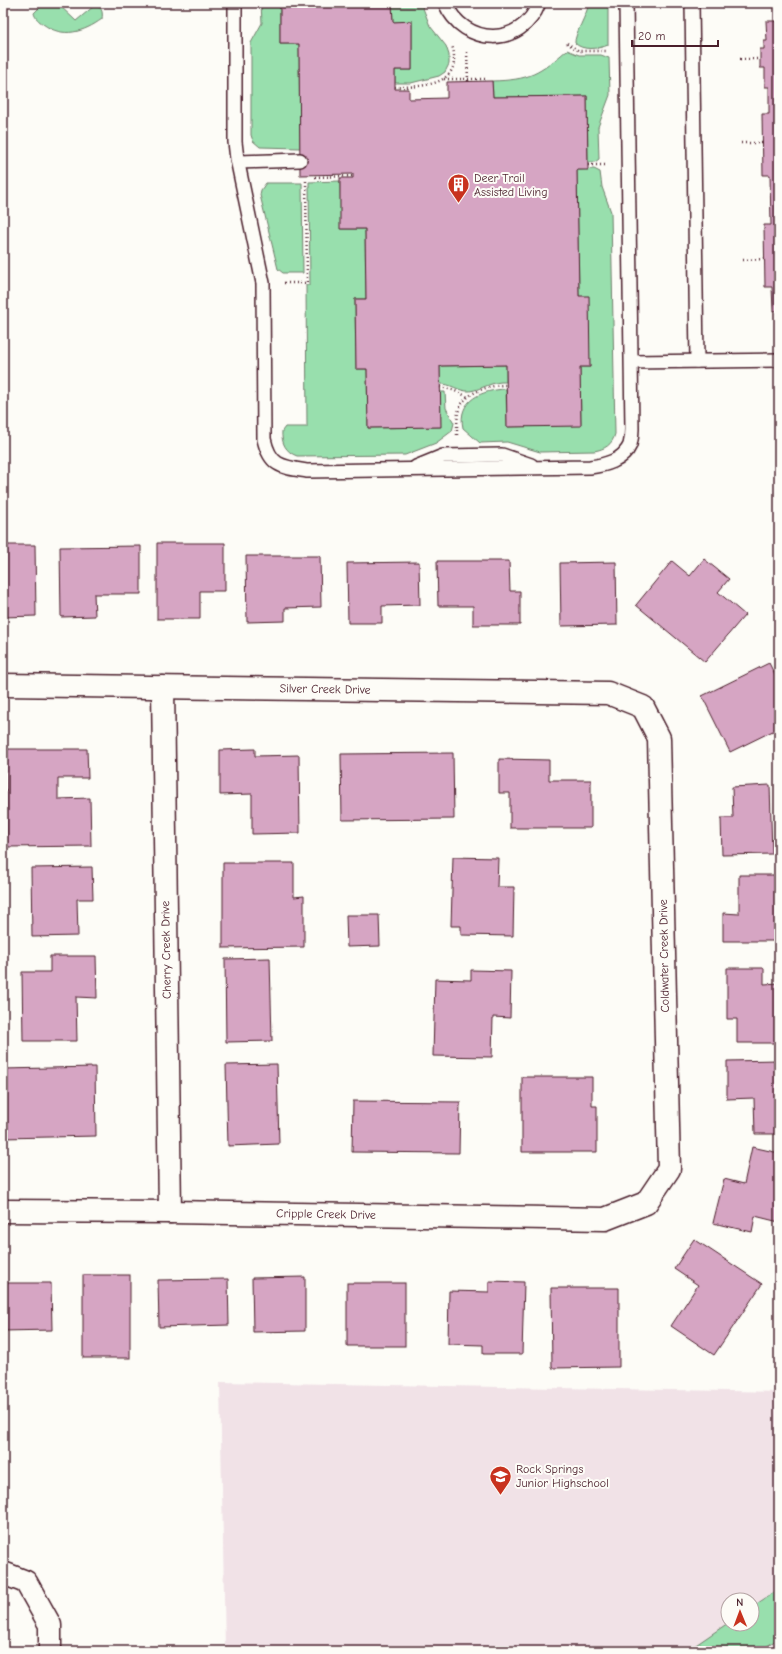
<svg xmlns="http://www.w3.org/2000/svg" width="782" height="1654" font-family="'Comic Neue',sans-serif">
	<style>
		.built { fill: #f1e2e7; fill-rule: evenodd }
		.green { fill: #98dfad; stroke: #717f6c }
		.building { fill: #d6a5c3; stroke: #4a1f2b }
		.lines { fill: none; stroke-linecap: round; stroke-linejoin: round }
		.service-casing { stroke: #4a1f2b; stroke-width: 16 }
		.minor-casing { stroke: #4a1f2b; stroke-width: 25 }
		.path { stroke: #4a1f2b; stroke-width: 2.5; stroke-dasharray: 1 3; stroke-linecap: butt }
		.service { stroke: #fdfcf7; stroke-width: 13 }
		.minor { stroke: #fdfcf7; stroke-width: 22 }
		.labels { text-anchor: middle; stroke-width: 4; stroke-linejoin: round; paint-order: stroke }
		.poi-label { font-size: 12px; fill: #4a1f2b; stroke: #fdfcf7; text-anchor: start }
		.street-label { font-size: 12px; fill: #4a1f2b; stroke: #fdfcf7 }
	</style>
	<rect width="100%" height="100%" fill="#fdfcf7"/>
	<filter id="ink" filterUnits="userSpaceOnUse"><feTurbulence type="fractalNoise" baseFrequency=".025" numOctaves="2"/><feDisplacementMap in="SourceGraphic" scale="8" xChannelSelector="R" yChannelSelector="G"/><feConvolveMatrix kernelMatrix="1 2 1 2 8 2 1 2 1" color-interpolation-filters="sRGB"/></filter>
	<g filter="url(#ink)">
		<!-- built -->
		<path class="built" d="M220,1382l559,10v259h-554zM728,1600h24v24h-24z"/>
		<!-- green -->
		<g class="green">
			<path d="M44,3h13l19,18 18,-15c8,0 9,6 8,13 -18,13 -39,20 -59,5 -4,-3 -8,-6 -9,-11z"/>
			<path d="M261,3h19v41h19l1,104 -40,-1 -7,-6 -2,-6v-92l11,-20z"/>
			<path d="M392,3h29l9,23 16,20 3,9v9l-4,8 -6,4 -28,7h-16v-13h17v-48h-19z"/>
			<path d="M589,3h19v42c-9,4 -26,6 -33,-2 -1,-8 12,-28 14,-40z"/>
			<path d="M567,50l12,5h22l8,3 1,37 -12,32 1,32 -4,3h-7l-1,-66 -94,1 -1,-16c38,-1 47,-7 75,-31z"/>
			<path d="M594,169l6,3 2,15 9,25 4,222c-3,11 -10,15 -21,17l-54,1 -33,-10 -27,1 -17,-15c-6,-28 19,-38 43,-39l1,38 74,-2 -1,-58h10l-11,-71 -2,-126z"/>
			<path d="M340,181l1,48h24l1,70h-11l1,70h11l1,59 72,-1v-35h5l1,16 8,15 -2,8 -16,12 -31,12 -108,1c-11,-4 -16,-13 -15,-25l3,-4h22l-1,-142h4l-1,-103z"/>
			<path d="M266,183h36l1,90h-20l-5,-4 -18,-74 1,-5z"/>
			<path d="M506,365v17c-14,-1 -23,7 -36,9 -11,1 -20,-8 -30,-7v-18z"/>
			<path d="M779,1589v49l-19,13h-73l41,-28 24,1v-17z"/>
		</g>
		<!-- building -->
		<g class="building">
			<path d="M280,3h112l1,19 19,-1v49h-17v19h14v10l38,-1v-16l45,-1 1,16 94,-1 1,74h-11l2,126h10l1,71h-10l1,59 -74,1 -1,-62 -66,1 1,61 -73,1 -1,-59h-11l-1,-70h11l-1,-70h-25v-51h13v-4l-53,1 -1,-131h-19z"/>
			<path d="M766,21h13v290h-6l-1,-24h-7l-1,-62h7l-1,-50h-7l-1,-61h7v-27h-4v-19h-5v-19h4v-8h3z"/>
			<path d="M157,543h68v48h-25v28h-43z"/>
			<path d="M3,545h32l1,71 -33,1z"/>
			<path d="M141,546v48h-47l1,22 -34,1 -1,-70z"/>
			<path d="M246,556h74l1,51 -36,1v13l-38,1z"/>
			<path d="M704,559l25,20 -11,13 27,23 -40,47 -69,-57 36,-44 18,15z"/>
			<path d="M437,561h72l1,30h10v34h-47v-19h-35z"/>
			<path d="M419,562l1,43 -38,1v17h-34l-1,-60z"/>
			<path d="M616,562l1,63 -56,1 -1,-63z"/>
			<path d="M769,663l10,20v45l-49,24 -28,-56z"/>
			<path d="M6,749h81l1,29h-30v21l32,-1 1,48 -84,1z"/>
			<path d="M255,749v7l44,-1 1,78 -48,1v-40l-32,1v-45z"/>
			<path d="M453,753l1,66 -112,1 -1,-66z"/>
			<path d="M499,759l50,1v20h42v48h-81v-35h-11z"/>
			<path d="M770,785l2,69 -50,1 -1,-37h12l-1,-31z"/>
			<path d="M453,857l45,1 -1,29h17l-1,49 -52,-1v-9h-10z"/>
			<path d="M223,863h71v34l10,-1v51l-81,1z"/>
			<path d="M92,867l1,32h-16l1,37 -46,1 -1,-69z"/>
			<path d="M739,875h40v66h-56v-28l16,1z"/>
			<path d="M346,915h33l1,31 -33,1z"/>
			<path d="M50,956h46l1,42 -21,-1 1,44h-54l-1,-69h28z"/>
			<path d="M270,958l2,83 -46,1 -1,-83z"/>
			<path d="M727,968h37v16l15,-1v60h-42v-24h-10z"/>
			<path d="M471,970l40,1 -1,47 -17,-1 -1,40 -59,-1 2,-77 36,1z"/>
			<path d="M779,1060v74h-24l-1,-36 -27,1v-38z"/>
			<path d="M277,1064l2,80 -51,2 -2,-81z"/>
			<path d="M95,1067l1,69 -93,2v-69z"/>
			<path d="M522,1077h70v29h5v46h-75z"/>
			<path d="M353,1101l107,1 -1,51 -107,-1z"/>
			<path d="M752,1147l27,6v69l-24,-6 -3,16 -39,-9 11,-44 20,5z"/>
			<path d="M694,1239l68,45 -48,71 -43,-29 27,-41 -24,-16z"/>
			<rect x="83" y="1275" width="47" height="83"/>
			<path d="M305,1277v54l-52,1 -1,-54z"/>
			<path d="M228,1279l1,46 -70,2 -1,-47z"/>
			<path d="M489,1281l35,1 -2,72h-39v-9l-35,-1 1,-53 40,1z"/>
			<path d="M3,1283h48l1,47 -49,1z"/>
			<rect x="347" y="1283" width="58" height="63"/>
			<path d="M551,1288h68v79l-67,1z"/>
		</g>
		<g class="lines">
			<defs>
				<g id="service">
					<path d="M235,3v139l2,17 26,124 1,156c6,27 17,28 43,32l283,-4c15,-2 33,-6 40,-22 1,-4 2,-11 2,-16l-6,-426"/>
					<path d="M445,3c19,44 77,45 94,0"/>
					<path d="M692,3l5,358"/>
					<path d="M238,162l62,-2"/>
					<path d="M632,362l147,-2"/>
					<path d="M416,467l27,-11 59,-1 29,10"/>
				</g>
				<g id="minor">
					<path d="M3,685l605,8 35,14 16,31 10,431 -23,34 -41,16 -435,-7 -167,-1"/>
					<path d="M163,687l7,525"/>
					<path d="M3,1573l23,9 24,43v26"/>
				</g>
			</defs>
			<!-- service casing -->
			<use href="#service" class="service-casing"/>
			<!-- minor casing -->
			<use href="#minor" class="minor-casing"/>
			<!-- path -->
			<g class="path">
				<path d="M778,9l1,12"/>
				<path d="M567,43l12,8h27"/>
				<path d="M467,52l1,29"/>
				<path d="M740,59h20"/>
				<path d="M444,79h41"/>
				<path d="M395,87c19,0 58,0 59,-26 0,-7 0,-10 -2,-15"/>
				<path d="M741,143h21"/>
				<path d="M588,165h20"/>
				<path d="M315,177l38,-1"/>
				<path d="M743,260l22,-1"/>
				<path d="M284,283h23l-1,-102"/>
				<path d="M440,387l13,3 15,7"/>
				<path d="M457,435c0,-7 0,-15 1,-22 4,-20 30,-28 48,-28"/>
			</g>
			<!-- service -->
			<use href="#service" class="service"/>
			<!-- minor -->
			<use href="#minor" class="minor"/>
		</g>
	</g>
	<!-- icons -->
	<defs>
		<symbol id="building-pin" viewBox="-11 -11 22 30"><path d="M0 17L-7.5 6A9.5 9.5 0 1 1 7.5 6Z" fill="#c8321e" stroke="#fdfcf7"/><path d="M-4-6H4V6H1V3H-1V6H-4ZM-2.5-4.3h1.7v1.8h-1.7ZM.8-4.3h1.7v1.8H.8ZM-2.5-1h1.7V.8h-1.7ZM.8-1h1.7V.8H.8Z" fill="#fff"/></symbol>
		<symbol id="school-pin" viewBox="-11 -11 22 30"><path d="M0 17L-7.5 6A9.5 9.5 0 1 1 7.5 6Z" fill="#c8321e" stroke="#fdfcf7"/><path d="M0-5L7-2L0 1L-7-2ZM-4 1L0 2.5L4 1V4Q0 6-4 4Z" fill="#fff"/></symbol>
	</defs>
	<g fill-rule="evenodd">
		<use href="#building-pin" x="446" y="172" width="25" height="34"/>
		<use href="#school-pin" x="488" y="1464" width="25" height="34"/>
	</g>
	<g class="labels">
		<!-- poi labels -->
		<g class="poi-label">
			<text x="474" y="182">Deer Trail<tspan x="474" dy="14">Assisted Living</tspan></text>
			<text x="516" y="1473">Rock Springs<tspan x="516" dy="14">Junior Highschool</tspan></text>
		</g>
		<!-- street labels -->
		<g class="street-label">
			<text transform="translate(325 689) rotate(1)" y="4">Silver Creek Drive</text>
			<text transform="translate(166 950) rotate(-91)" y="4">Cherry Creek Drive</text>
			<text transform="translate(664 956) rotate(-91)" y="4">Coldwater Creek Drive</text>
			<text transform="translate(326 1214) rotate(1)" y="4">Cripple Creek Drive</text>
		</g>
	</g>
	<!-- margin -->
	<rect width="782" height="1654" fill="none" stroke="#fdfcf7" stroke-width="16"/>
	<rect x="8" y="8" width="766" height="1638" fill="none" stroke="#4a1f2b" stroke-width="1.5" filter="url(#ink)"/>
	<!-- north arrow -->
	<g transform="translate(740 1612) rotate(359)"><circle r="19" fill="#fdfcf7" stroke="#b5a4a5"/>
	<path d="M0-3L7 15L0 10L-7 15Z" fill="#c8321e"/>
	<text y="-6" font-size="11" font-weight="bold" text-anchor="middle" fill="#4a1f2b">N</text>
	</g>
	<!-- scale -->
	<path d="M632 40v6h86v-6" fill="none" stroke="#4a1f2b" stroke-width="2"/>
	<text x="638" y="40" font-size="12" fill="#4a1f2b" stroke="#fdfcf7" stroke-width="3" paint-order="stroke">20 m</text>
</svg>
